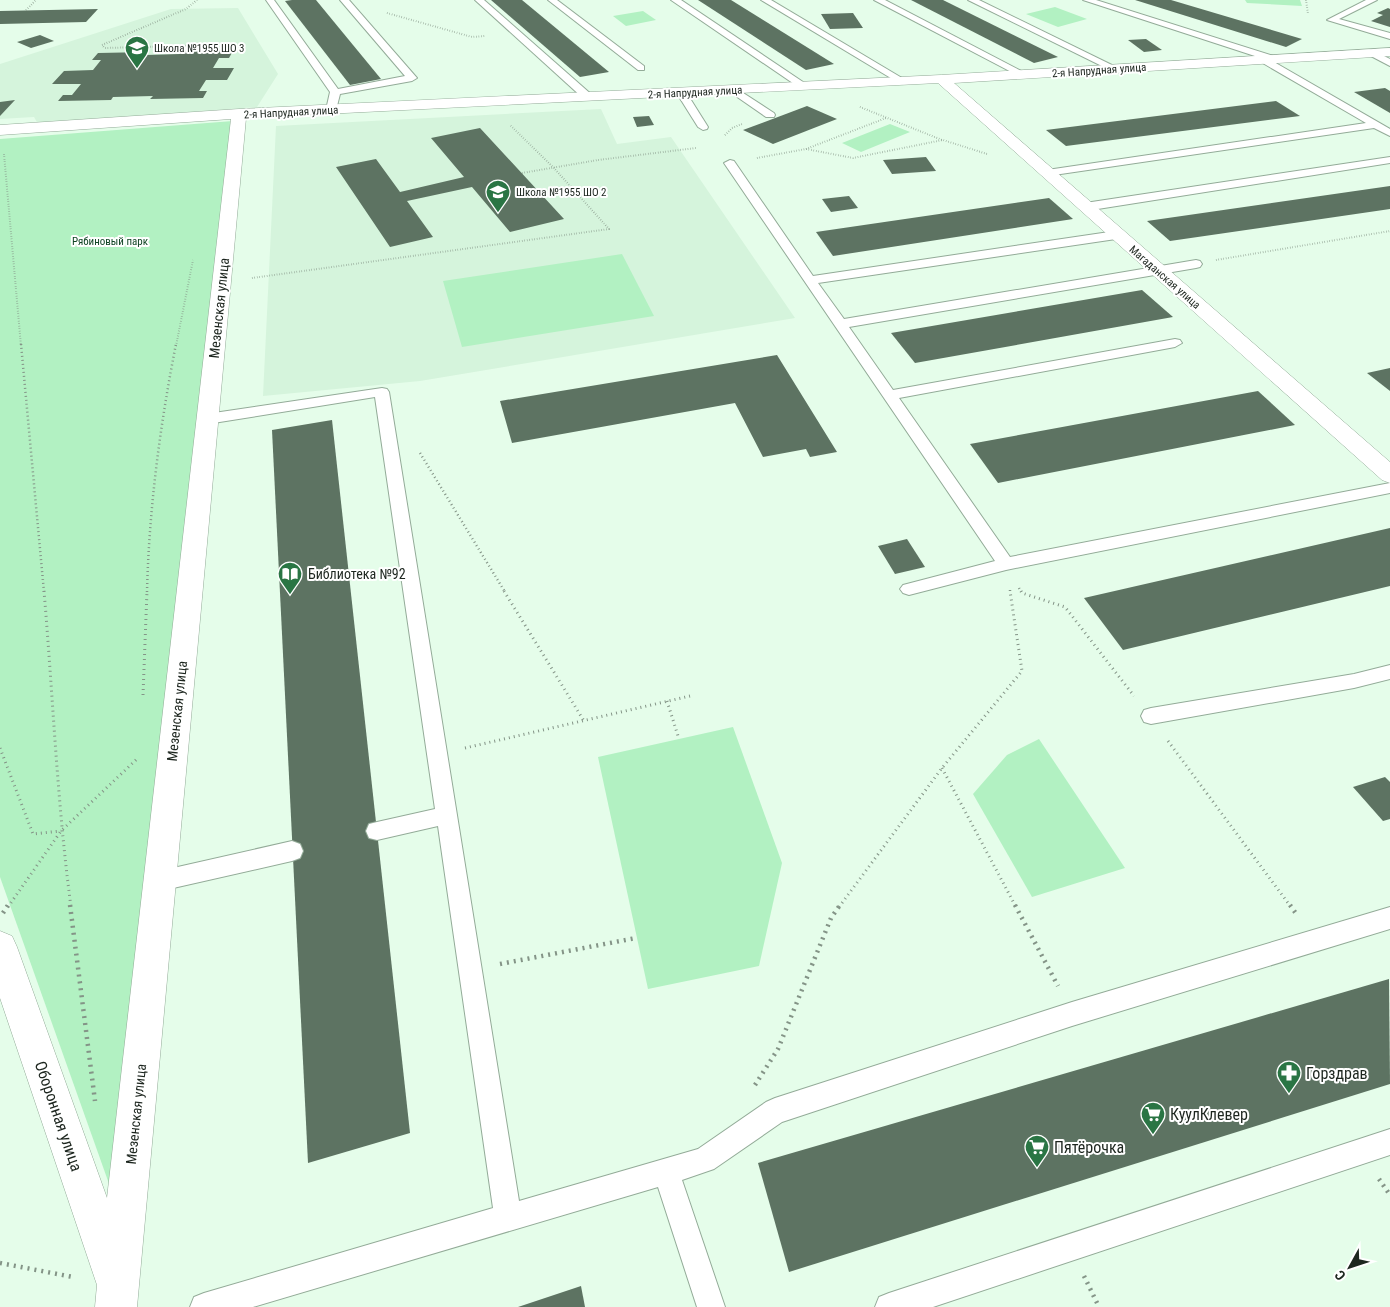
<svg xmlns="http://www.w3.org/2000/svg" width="1390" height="1307" font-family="'Roboto Condensed',sans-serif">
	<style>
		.built { fill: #d5f4dc }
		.green { fill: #b2f1c2 }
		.building { fill: #5d7362 }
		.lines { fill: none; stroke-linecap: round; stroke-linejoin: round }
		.lane-casing { stroke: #93ab98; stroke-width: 2 }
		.street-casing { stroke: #93ab98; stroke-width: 1 }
		.path-far3 { stroke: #849487; stroke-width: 2; stroke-dasharray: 0.5 2; stroke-linecap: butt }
		.path-far2 { stroke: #849487; stroke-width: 2.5; stroke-dasharray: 1 3; stroke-linecap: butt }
		.path-far1 { stroke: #849487; stroke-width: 3; stroke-dasharray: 1 4; stroke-linecap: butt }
		.path { stroke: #849487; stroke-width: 4.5; stroke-dasharray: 2 5; stroke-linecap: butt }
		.lane { fill: #fff; fill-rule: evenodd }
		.street { fill: #fff; fill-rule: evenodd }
		.labels { text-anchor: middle; stroke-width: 4; stroke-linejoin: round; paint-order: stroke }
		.far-poi-label { font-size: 11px; fill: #1d261f; stroke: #fff; text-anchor: start }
		.far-street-label { font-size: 11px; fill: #1d261f; stroke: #fff }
		.far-park-label { font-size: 11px; fill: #0f4423; stroke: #fff }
		.street-label { font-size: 14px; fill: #1d261f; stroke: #fff }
		.poi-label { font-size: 14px; fill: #1d261f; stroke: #fff; text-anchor: start }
		.near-poi-label { font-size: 16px; fill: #1d261f; stroke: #fff; text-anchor: start }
		.near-street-label { font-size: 16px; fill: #1d261f; stroke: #fff }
	</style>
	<rect width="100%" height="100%" fill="#e5fdea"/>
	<!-- built -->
	<g class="built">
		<path d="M238,8l40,66 -21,33 -219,17 -4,-7 -34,2v-55l171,-55z"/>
		<path d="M601,109l16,35 54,-7 124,181 -375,63 -157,15 13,-270z"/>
	</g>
	<!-- green -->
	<g class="green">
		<path d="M1245,0h55l2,6 -55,-3z"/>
		<path d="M1055,7l32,12 -29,8 -32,-13z"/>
		<path d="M643,11l13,9 -30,6 -13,-10z"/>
		<path d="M233,121l-120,1074 -113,-318v-738z"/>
		<path d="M890,124l20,8 -49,20 -19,-9z"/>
		<path d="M622,254l32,62 -192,31 -19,-66z"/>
		<path d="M733,727l49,136 -23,103 -111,23 -50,-232z"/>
		<path d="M1039,739l86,129 -93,29 -59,-103 34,-39z"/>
	</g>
	<!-- building -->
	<g class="building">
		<path d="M292,0h24l65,79 -31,6 -65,-84z"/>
		<path d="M491,0h31l87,72 -29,5z"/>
		<path d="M698,0h33l103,64 -28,6z"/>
		<path d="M911,0h32l115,57 -24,6z"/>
		<path d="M1135,0h36l131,39 -16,8z"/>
		<path d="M1388,8l2,1v18l-19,-6 12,-6 -6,-2z"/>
		<path d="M98,9l-12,13 -86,2v-13z"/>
		<path d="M853,13l10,15 -33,1 -9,-15z"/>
		<path d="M40,35l14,6 -23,7 -14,-6z"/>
		<path d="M1146,39l16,11 -18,2 -16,-12z"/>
		<path d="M234,49l-5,9h-10l-6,10h21l-7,12h-21l-7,11h8l-4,7 -53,1 3,-3 -40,1 -2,3 -53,1 5,-6h9l9,-11h-29l12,-13 29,-1 8,-10h-9l6,-7 50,-1 -2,3 34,-1 3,-3z"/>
		<path d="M1385,88l5,3v22l-36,-21z"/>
		<path d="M15,100l-15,16v-14z"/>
		<path d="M1276,101l24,15 -234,30 -20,-16z"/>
		<path d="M807,106l30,13 -64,25 -30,-14z"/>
		<path d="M649,116l5,9 -17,2 -4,-10z"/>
		<path d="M480,128l84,91 -54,13 -38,-45 -65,14 26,36 -43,10 -54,-80 40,-8 24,33 64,-15 -33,-39z"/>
		<path d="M926,157l10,14 -44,3 -9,-14z"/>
		<path d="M1390,186v23l-220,32 -23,-20z"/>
		<path d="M849,196l9,12 -27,4 -9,-13z"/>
		<path d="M1049,198l24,21 -240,37 -17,-24z"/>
		<path d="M1142,290l31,27 -258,46 -24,-30z"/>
		<path d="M777,355l60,97 -27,5 -4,-8 -43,8 -28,-54 -223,40 -12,-42z"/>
		<path d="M1390,368v23l-23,-18z"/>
		<path d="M1258,391l37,34 -297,58 -28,-39z"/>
		<path d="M332,420l78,713 -102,30 -36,-733z"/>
		<path d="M1390,528v58l-267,64 -39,-52z"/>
		<path d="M907,539l18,28 -30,7 -17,-28z"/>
		<path d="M1385,777l5,5v37l-7,2 -30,-34z"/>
		<path d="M1389,979l1,105 -601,188 -31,-109z"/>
		<path d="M581,1286l4,21h-67z"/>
	</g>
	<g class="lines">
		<defs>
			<g id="lane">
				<path d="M266,0h8l64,89 67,-13 -65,-76h9l68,78 -5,3 -72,13 -4,16 -1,2h-8l-1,-2 4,-18z"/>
				<path d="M475,0h9l108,95v4h-8z"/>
				<path d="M548,0h9l87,66v4h-6z"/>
				<path d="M671,0h10l128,86 -5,3 -4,-1z"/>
				<path d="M761,0h10l136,81 -5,3 -3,-1z"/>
				<path d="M874,0h11l142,74 -2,2h-6z"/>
				<path d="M968,0h11l141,69 -2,2h-6z"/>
				<path d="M1083,0h13l181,57 2,2 -5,3 116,67v7l-16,-8 -327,48 -4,-1 -2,-2 6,-3 319,-47 -105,-61 -2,-2 2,-2z"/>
				<path d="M1366,0h11l-38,19 51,14v6l-63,-19z"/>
				<path d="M1372,50l18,9v7l-21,-11v-4z"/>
				<path d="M734,87l40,26 1,2 -1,2h-8l-36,-25v-4z"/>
				<path d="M681,89l5,3 22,35 -1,2 -4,1 -5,-3 -22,-35z"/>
				<path d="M1390,157v6l-305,48 -6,-4 6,-4z"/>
				<path d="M730,160l4,1 79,115 303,-45 6,4 -6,4 -298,44 26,36 352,-59 4,1 2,3 -2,3 -4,1 -347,59 44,63 282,-51 5,1 2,3 -7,4 -276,51 111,159 380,-74v10l-384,77 -97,25 -6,-2 -3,-4 3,-4 92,-24 -271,-398z"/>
				<path d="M382,388l5,1 2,3 130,809 179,-52 68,-47 9,-4 297,-96 318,-95v22l-318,97 -290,96 -68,47 -32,11 43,127h-28l-39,-120 -405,120h-63l4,-10 10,-4 289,-85 -55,-382 -61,14 -8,-2 -3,-7 3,-7 8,-2 58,-13 -60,-412 -168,27 -5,-2 -3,-3 3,-3 5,-2z"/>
				<path d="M1390,665v14l-36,9 -203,36 -7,-2 -3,-6 3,-6 7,-2 203,-34z"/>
				<path d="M292,841l8,3 3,7 -3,7 -8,3 -132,30 -8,-3 -3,-7 3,-7 8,-3z"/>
				<path d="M1390,1129v26l-457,152h-58l4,-10 10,-4z"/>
			</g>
			<path id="street" d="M1390,48v8l-436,27 436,379v21l-8,-3 -444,-397 -692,35 -109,1189h-42l2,-22 -97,-287v-67l12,5 5,11 90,251 124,-1079 -231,16v-10l239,-16 702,-34z"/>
		</defs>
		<!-- lane casing -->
		<use href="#lane" class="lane-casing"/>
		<!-- street casing -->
		<use href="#street" class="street-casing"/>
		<!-- path-far3 -->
		<g class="path-far3">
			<path d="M197,0l-11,9 -84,36 3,3 106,-3"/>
			<path d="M1306,0l2,14"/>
			<path d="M26,10l10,-10"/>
			<path d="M387,13l85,24 13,-1"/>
			<path d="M860,107l82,33"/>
			<path d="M725,135l7,-7 10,-4"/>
			<path d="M806,149l80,-31"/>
			<path d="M4,154l17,192"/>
			<path d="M757,158l49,-9 47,9 90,-18 44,14"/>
			<path d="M522,173l76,-13 98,-12"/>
			<path d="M1216,260l174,-29"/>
			<path d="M252,278l357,-49 -56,-62 -43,-42"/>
			<path d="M176,346l17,-86"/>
		</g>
		<!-- path-far2 -->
		<g class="path-far2">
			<path d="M21,344l23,248"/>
			<path d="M420,453l85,139"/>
			<path d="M1019,588l2,4"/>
			<path d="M1010,590v2"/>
			<path d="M147,592c2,-83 13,-167 29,-248"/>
		</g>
		<!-- path-far1 -->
		<g class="path-far1">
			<path d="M44,591c9,105 13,211 27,316"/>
			<path d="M504,591l80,130"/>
			<path d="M1021,591l1,2 43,14 69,89"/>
			<path d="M143,695l4,-104"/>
			<path d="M667,701l12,38"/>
			<path d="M1168,741l123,166"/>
			<path d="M0,748l33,86 28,-3"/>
			<path d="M465,748l225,-52"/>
			<path d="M942,768l74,139"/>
			<path d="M8,907l53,-76 77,-73"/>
			<path d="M839,907l103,-139 80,-97 -12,-80"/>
		</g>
		<!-- path -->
		<g class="path">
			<path d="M70,905l25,196"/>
			<path d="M1015,905l43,81"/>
			<path d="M1290,905l7,10"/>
			<path d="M3,913l5,-8"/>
			<path d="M500,964l136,-26"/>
			<path d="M755,1085l23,-36 53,-131 9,-13"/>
			<path d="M1379,1179l11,16"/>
			<path d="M0,1263l73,14"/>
			<path d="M1084,1276l15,31"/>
		</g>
		<!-- lane -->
		<use href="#lane" class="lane"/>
		<!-- street -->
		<use href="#street" class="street"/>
	</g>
	<!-- icons -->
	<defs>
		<symbol id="school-pin" viewBox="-11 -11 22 30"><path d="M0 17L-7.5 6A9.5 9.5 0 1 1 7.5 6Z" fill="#2a7544" stroke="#fff"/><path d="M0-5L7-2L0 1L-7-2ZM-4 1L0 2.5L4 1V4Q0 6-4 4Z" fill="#fff"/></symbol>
		<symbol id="library-pin" viewBox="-11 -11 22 30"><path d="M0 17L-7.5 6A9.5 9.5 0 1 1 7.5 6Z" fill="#2a7544" stroke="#fff"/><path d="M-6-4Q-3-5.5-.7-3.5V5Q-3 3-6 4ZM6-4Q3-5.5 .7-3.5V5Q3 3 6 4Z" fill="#fff"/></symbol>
		<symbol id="pharmacy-pin" viewBox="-11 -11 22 30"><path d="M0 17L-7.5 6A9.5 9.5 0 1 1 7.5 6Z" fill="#2a7544" stroke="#fff"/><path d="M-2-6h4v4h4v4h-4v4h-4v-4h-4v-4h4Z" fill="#fff"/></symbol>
		<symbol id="supermarket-pin" viewBox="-11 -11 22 30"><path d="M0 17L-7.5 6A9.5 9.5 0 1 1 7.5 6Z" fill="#2a7544" stroke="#fff"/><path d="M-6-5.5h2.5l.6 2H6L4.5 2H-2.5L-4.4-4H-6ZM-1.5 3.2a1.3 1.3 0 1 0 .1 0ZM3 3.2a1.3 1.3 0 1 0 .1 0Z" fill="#fff"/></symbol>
	</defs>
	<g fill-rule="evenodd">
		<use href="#school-pin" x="123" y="34" width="28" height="38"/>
		<use href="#school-pin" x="484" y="178" width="28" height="38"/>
		<use href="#library-pin" x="276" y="560" width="28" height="38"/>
		<use href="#pharmacy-pin" x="1275" y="1059" width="28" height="38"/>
		<use href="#supermarket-pin" x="1139" y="1100" width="28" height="38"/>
		<use href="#supermarket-pin" x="1023" y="1133" width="28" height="38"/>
	</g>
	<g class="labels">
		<!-- far-poi labels -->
		<g class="far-poi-label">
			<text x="154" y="52">Школа №1955 ШО 3</text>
			<text x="516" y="196">Школа №1955 ШО 2</text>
		</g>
		<!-- far-street labels -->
		<g class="far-street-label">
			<text transform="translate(1099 70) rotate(-4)" y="4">2-я Напрудная улица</text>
			<text transform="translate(695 92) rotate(-3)" y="4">2-я Напрудная улица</text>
			<text transform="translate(291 112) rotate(-3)" y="4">2-я Напрудная улица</text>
			<text transform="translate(1165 277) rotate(41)" y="4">Магаданская улица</text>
		</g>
		<!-- far-park labels -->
		<g class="far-park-label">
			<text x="110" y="245">Рябиновый парк</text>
		</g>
		<!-- street labels -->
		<g class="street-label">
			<text transform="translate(219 308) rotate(-84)" y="5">Мезенская улица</text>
			<text transform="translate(177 711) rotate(-84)" y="5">Мезенская улица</text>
			<text transform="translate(136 1114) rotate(-84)" y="5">Мезенская улица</text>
		</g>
		<!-- poi labels -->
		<g class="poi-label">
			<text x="308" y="579">Библиотека №92</text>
		</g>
		<!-- near-poi labels -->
		<g class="near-poi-label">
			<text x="1306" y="1079">Горздрав</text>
			<text x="1170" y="1120">КуулКлевер</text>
			<text x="1054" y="1153">Пятёрочка</text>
		</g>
		<!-- near-street labels -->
		<g class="near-street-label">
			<text transform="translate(59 1116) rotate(71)" y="6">Оборонная улица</text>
		</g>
	</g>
	<!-- north arrow -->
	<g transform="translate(1350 1267) rotate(230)" stroke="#ffffff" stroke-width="4" paint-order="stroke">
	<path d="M0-4L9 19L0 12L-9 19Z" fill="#1d261f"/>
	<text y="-8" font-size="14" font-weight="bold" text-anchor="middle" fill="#1d261f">С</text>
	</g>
</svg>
